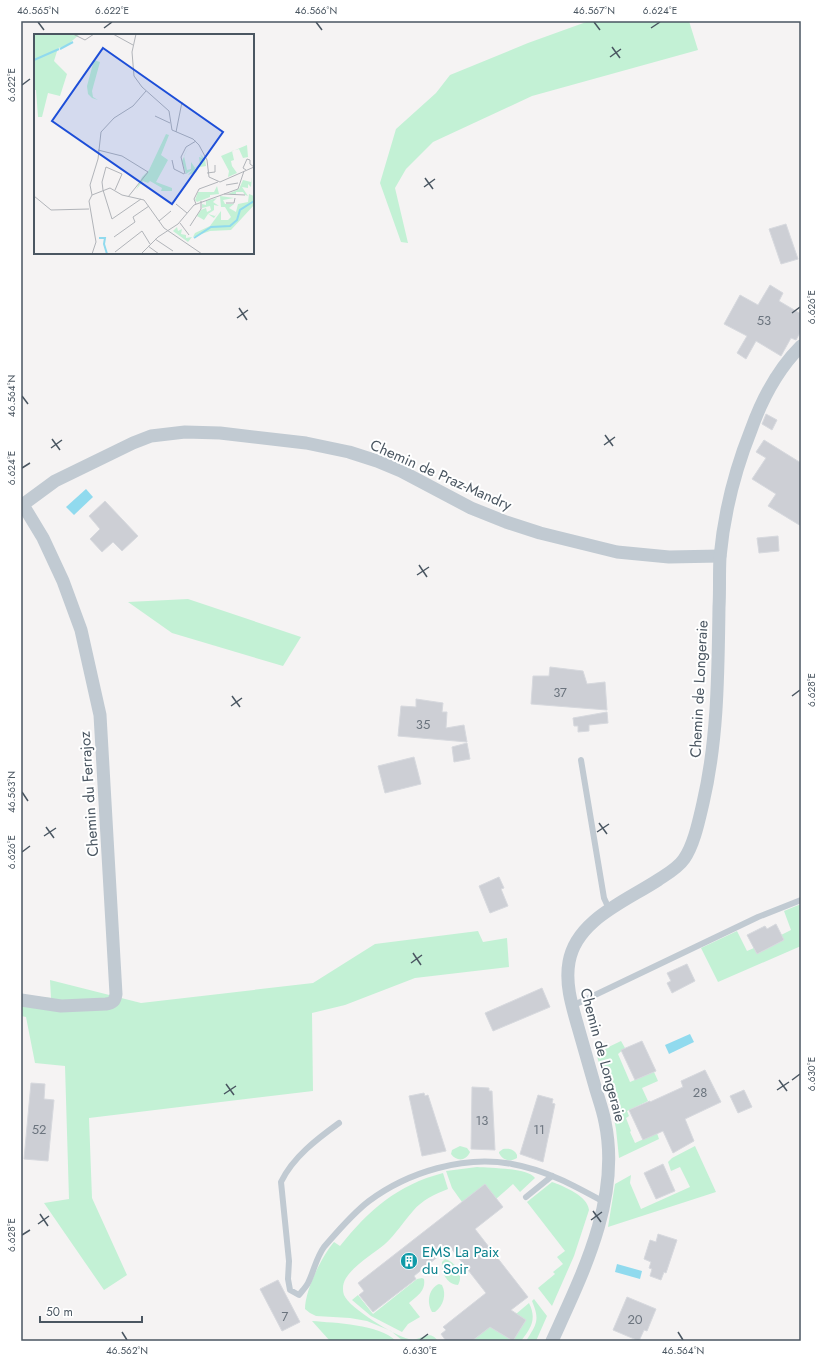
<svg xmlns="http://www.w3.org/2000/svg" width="822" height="1362" font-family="Jost,sans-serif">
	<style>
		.green { fill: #c3f1d5 }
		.water { fill: #90daee }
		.building { fill: #cdcfd5; stroke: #d7d9de }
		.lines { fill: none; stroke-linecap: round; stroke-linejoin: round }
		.service { stroke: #c1cad2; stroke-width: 6 }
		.minor { stroke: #c1cad2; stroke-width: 13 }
		.ticks { fill: none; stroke: #4a5661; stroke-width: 1.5 }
		.labels { text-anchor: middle; stroke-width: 4; stroke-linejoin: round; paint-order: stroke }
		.number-label { font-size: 13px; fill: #6b747e }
		.street-label { font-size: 15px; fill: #4a5661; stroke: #fff }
		.culture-label { font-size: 15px; fill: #0d838f; stroke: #fff; text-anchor: start }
		.inset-river { fill: none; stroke: #90daee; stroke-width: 2 }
		.inset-road { fill: none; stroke: #b1b4b9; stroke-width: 1 }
		.view { fill: #1d4ed8; fill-opacity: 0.15; stroke: #1d4ed8; stroke-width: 2 }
		.inset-edge { fill: none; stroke: #4a5661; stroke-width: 2 }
		.neatline { fill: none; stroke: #4a5661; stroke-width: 1.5 }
		.ticks-label { font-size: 10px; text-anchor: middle; fill: #4a5661 }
	</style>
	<rect width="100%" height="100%" fill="#f5f3f3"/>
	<!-- green -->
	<g class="green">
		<path d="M589,21h100l9,29 -166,46 -99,46 -27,27 -11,19 13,55 -7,-1 -21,-59 16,-54 40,-36 14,-18 78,-32z"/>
		<path d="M188,599l113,38 -18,29 -111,-33 -44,-31z"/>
		<path d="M801,904v42l-83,36 -17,-34 36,-17 10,20 7,-3 3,6 27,-14 -3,-5 10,-5 -7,-19z"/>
		<path d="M478,931l5,11 24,-4 2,29 -94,11 -70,27 -33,8 1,78 -224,27 3,80 35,77 -23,15 -60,-87 25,-4 -4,-133 -30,-3 -9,-46 -5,-1v-21l30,3 -1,-18 91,23 172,-20 62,-39z"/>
		<path d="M621,1041l4,7 -7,6 12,28 24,-10 4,9 -16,7 6,13 -21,10 2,5 -3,2 5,13 -1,1 5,11 22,-10 2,6 -40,19 -3,-29 -5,-26 -15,-50z"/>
		<path d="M460,1146l7,2 3,4c-4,9 -13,10 -19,2l1,-4z"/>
		<path d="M695,1146l21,46 -108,35 7,-43 16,-9 -1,8 11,26 49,-22 -10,-20 -9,4 -3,-9 4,-4z"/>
		<path d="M503,1149c6,-1 11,0 14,6v3c-7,4 -14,3 -18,-5v-1z"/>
		<path d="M477,1167c13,1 51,1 58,11l-15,14 -7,-8 -17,15 -34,3 -10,-14 -6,-17z"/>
		<path d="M443,1173l5,16c-13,5 -26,11 -35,22 -10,11 -17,23 -28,33 -12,10 -31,21 -39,34 -3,5 -4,11 -2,17 5,13 51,41 65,44 13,3 19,-11 29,2h-35l-12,-10 -24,-10 -17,-3 -34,-2 -6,-3 -5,-4c0,-19 17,-53 29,-67l6,4c29,-36 57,-61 103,-73z"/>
		<path d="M552,1182c11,4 36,14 37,28l-15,46 -22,50 -14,-18 17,-14 -2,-2 10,-8 -6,-7 8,-6 -38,-49z"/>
		<path d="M445,1259c11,3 19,16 13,26 -12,-1 -17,-13 -16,-23z"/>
		<path d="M422,1278l2,1c2,12 -7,17 -15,24l11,14 -12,7 -6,8 -31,-16 -19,-16 6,-5 15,19 44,-35z"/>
		<path d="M439,1284l3,1c5,10 1,21 -7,27h-3c-6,-10 -3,-24 7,-28z"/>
		<path d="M534,1299l13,17 -11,25h-10c11,-17 14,-21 6,-40z"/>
		<path d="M529,1303c8,16 2,25 -8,38h-49l34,-27 -6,19 13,8 13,-21 -10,-6z"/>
		<path d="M312,1321c23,2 67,3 84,20h-66z"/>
	</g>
	<!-- water -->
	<g class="water">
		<path d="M86,489l7,8 -19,18 -8,-8z"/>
		<path d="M690,1034l4,8 -25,12 -4,-9z"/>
		<path d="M617,1264l25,7 -2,8 -25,-7z"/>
	</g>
	<!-- building -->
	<g class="building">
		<path d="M786,224l12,35 -17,5 -12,-35z"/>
		<path d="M770,285l13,8 -4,8 22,13v17l-5,9 -5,-2 -10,18 -25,-15 -10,18 -9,-6 10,-17 -23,-12 16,-29 18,10z"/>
		<path d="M766,414l11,6 -5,10 -10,-6z"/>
		<path d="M764,440l37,23v63l-33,-20 8,-12 -24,-15 14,-21 -10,-6z"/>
		<path d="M105,501l33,35 -16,15 -9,-9 -11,10 -12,-13 10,-10 -11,-13z"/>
		<path d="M778,536l1,15 -20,2 -2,-15z"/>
		<path d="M550,667l33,4 4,13 18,-2 2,28 -76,-6 2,-28h16z"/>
		<path d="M416,699l27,4 -1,9h5l-1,16 18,-3 3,17 -69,-6 3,-30 15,1z"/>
		<path d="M607,712l1,11 -19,2v6l-11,1v-6h-4l-1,-8z"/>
		<path d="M467,743l3,16 -16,3 -2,-15z"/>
		<path d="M414,757l7,27 -36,9 -7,-27z"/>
		<path d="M499,877l5,11 -3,1 7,17 -18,7 -11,-27z"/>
		<path d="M776,924l8,16 -27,14 -10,-19 18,-9 2,3z"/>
		<path d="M687,964l8,17 -23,12 -5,-10 4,-2 -4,-8z"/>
		<path d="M542,988l8,19 -57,24 -8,-18z"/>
		<path d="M642,1041l14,30 -21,9 -14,-30z"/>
		<path d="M705,1070l16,32 -36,17 9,22 -21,12 -10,-22 -20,9 -14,-30 21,-9v1l33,-15 -2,-6z"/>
		<path d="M31,1083l14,1 -1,15 10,1 -6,61 -24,-2z"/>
		<path d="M472,1087l17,1v3h3l3,59 -24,-1z"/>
		<path d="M744,1090l8,17 -14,6 -8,-17z"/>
		<path d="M424,1093l1,3 3,-1 18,56 -24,5 -13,-60z"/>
		<path d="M538,1095l15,4 -1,4 3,1 -12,58 -23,-8z"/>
		<path d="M663,1164l12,27 -19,8 -12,-26z"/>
		<path d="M485,1184l18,23 -28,22 53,68 -17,13 15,10 -13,21 -23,-14 -18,14h-26l-5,-7 5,-4 -3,-3 43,-34 -36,-46 -36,29 2,3 -43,33 -14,-17 5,-4 -6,-8z"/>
		<path d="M658,1234l19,6 -11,33 -2,-1 -3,8 -11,-4 2,-7 -3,-1 2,-6 -7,-3 6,-19 6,2z"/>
		<path d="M278,1280l22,42 -18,9 -22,-42z"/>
		<path d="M627,1297l29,12 -9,22 -3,-1 -5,11 -26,-11z"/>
	</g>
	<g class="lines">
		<!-- service -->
		<g class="service">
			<path d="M581,760l23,138 6,13"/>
			<path d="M572,1006l186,-89 43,-17"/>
			<path d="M339,1123c-22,16 -46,34 -58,59l8,79 -1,18 2,11 9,5c3,-4 7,-8 9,-12 6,-12 8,-25 16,-36 14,-16 28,-33 45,-46 39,-29 95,-46 143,-37 34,6 63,22 92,38"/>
			<path d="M526,1197l26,-21"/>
		</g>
		<!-- minor -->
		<g class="minor">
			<path d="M21,506l34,-25 78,-38 18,-7 34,-4 35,1 86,10 43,9 28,9 24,10 70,37 35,14 34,11 77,19 52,5 51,-1"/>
			<path d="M21,1000l40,6 45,-2c7,-1 9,-3 10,-10l-16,-279 -19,-85 -18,-49 -20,-43 -20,-33"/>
			<path d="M552,1341c31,-68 69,-143 53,-219 -2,-11 -6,-22 -9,-32 -6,-21 -12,-42 -18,-63 -6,-21 -13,-43 -9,-65 7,-42 57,-61 89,-82 9,-6 20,-12 26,-21 10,-14 15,-39 19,-56 15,-64 15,-131 16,-196 1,-17 0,-33 1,-50 4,-43 15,-87 31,-127 11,-31 26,-60 50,-84"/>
		</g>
	</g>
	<!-- ticks -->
	<path class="ticks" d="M38,22l6,8M316,22l6,8M594,22l6,8M104,28l8,-6M651,28l9,-6M612,47l8,11M610,57l11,-8M22,85l8,-6M425,178l8,11M424,187l11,-8M239,308l8,12M792,313l8,-6M237,318l11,-8M22,396l6,8M605,435l8,11M52,439l8,11M604,445l11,-8M51,448l11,-8M22,468l8,-5M419,565l8,12M417,575l12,-8M232,696l8,11M792,696l8,-6M231,706l11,-8M22,792l6,9M599,823l8,11M46,827l8,11M597,832l12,-8M44,836l12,-8M22,852l8,-6M413,953l8,12M411,963l11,-8M779,1080l8,11M792,1080l8,-6M226,1084l8,11M777,1090l12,-8M224,1094l12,-8M593,1211l8,11M40,1214l8,12M591,1220l11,-8M38,1224l11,-8M22,1235l8,-5M122,1332l5,8M678,1332l5,8M420,1340l8,-6"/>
	<!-- icons -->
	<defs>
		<symbol id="building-disc" viewBox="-11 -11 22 22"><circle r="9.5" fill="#0f9aa8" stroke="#fff"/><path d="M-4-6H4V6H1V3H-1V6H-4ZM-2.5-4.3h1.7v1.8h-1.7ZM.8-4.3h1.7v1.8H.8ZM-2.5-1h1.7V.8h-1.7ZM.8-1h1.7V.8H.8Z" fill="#fff"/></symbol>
	</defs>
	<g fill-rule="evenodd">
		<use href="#building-disc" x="399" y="1251" width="20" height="20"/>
	</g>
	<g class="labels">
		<!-- number labels -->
		<g class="number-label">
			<text x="764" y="325">53</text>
			<text x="560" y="697">37</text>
			<text x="423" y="729">35</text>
			<text x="700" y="1097">28</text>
			<text x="482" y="1125">13</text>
			<text x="39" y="1134">52</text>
			<text x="539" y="1134">11</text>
			<text x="285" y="1321">7</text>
			<text x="635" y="1324">20</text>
		</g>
		<!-- street labels -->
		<g class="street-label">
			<text transform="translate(441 475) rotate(24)" y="5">Chemin de Praz-Mandry</text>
			<text transform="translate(699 689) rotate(-87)" y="5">Chemin de Longeraie</text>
			<text transform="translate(89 794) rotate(-94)" y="5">Chemin du Ferrajoz</text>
			<text transform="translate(603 1055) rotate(75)" y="5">Chemin de Longeraie</text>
		</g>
		<!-- culture labels -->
		<g class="culture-label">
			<text x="422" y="1257">EMS La Paix<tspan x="422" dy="17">du Soir</tspan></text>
		</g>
	</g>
	<!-- overview -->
	<g transform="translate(34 34)">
		<rect width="220" height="220" fill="#f5f3f3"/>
		<path d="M0,0h46l-14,12 -8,2 -4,13 13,13 -7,22 -12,-3 -6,24h-4l-2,-27h-2zM60,26l6,2 -8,29 1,6 5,3 -6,-2 -4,-4 -1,-8zM132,100l3,1 -8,20 7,5 -12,22 16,6v3h-11l1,-3 -12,-7 -2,2 -5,-2 -7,9 6,-13 7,-7zM213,111l1,12 -5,1 -4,-9 -7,2 2,9 -3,1 1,5 5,7 -9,4 1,-6 -8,-15zM155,112l-5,10 3,14 4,-1v-7l4,6 5,-4 -1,-7 3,1 -2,-4 5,5 1,7 -11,2 2,4 -9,3 4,-5 -6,4 -4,-13zM218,143l-1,10 -3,-3v4l-6,-1 6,9 -3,-1 -2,-3h-7v3l-8,-1 11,-5 4,-9 8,2zM183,152l2,8 -9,1v2l-13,5 -2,-2 3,-8h16zM215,160l5,2v9l-23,25 -21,1 -17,6 2,-4 15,-7 11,-15v9h7l3,-3 -6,-10h-4l-1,-11 14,2 -11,2 2,4h9l-5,4 7,4 2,-8 10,-2zM183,164l-4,4 6,4 -5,-1v5l-6,4 7,2 3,-4 -4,6 -6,-4 -4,6 -7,-4 4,-6 5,-2 1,4 4,-2 -1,-4 -8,2v-4l4,1v-4zM143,193l1,4 4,-2 -1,5 5,1v3l6,-1 -4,5 -15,-11z" fill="#c3f1d5"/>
		<path class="inset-river" d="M26,15l13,-7M0,26l25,-11M65,204h6l-1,6 3,10M160,204l17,-11 19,-1 7,-6 3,-10 14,-9"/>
		<path class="inset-road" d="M39,0l12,6 9,-6M79,0l20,11M102,0l-4,18 2,24 8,11 27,24 3,19 21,9 6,6 8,15 2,17 11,5 34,-15M121,82l15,7M142,98l6,-30M64,116l24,6 26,16 -20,25M213,125l3,1v4l4,3M138,126l2,9 10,5M212,136l-3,-2 4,-9M173,139l8,-1v-7M151,140l-4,-17 5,-10 10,-6M192,151l12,-2M69,156l9,29 29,-20M69,156l-1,-8 4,-15 16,7 -7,16M190,160l21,1M58,161l-2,-10 8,-26 3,-27 13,-14 19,-12 13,-15M0,162l17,14 38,-1M192,169h8l1,-5M142,170l11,9M162,170l-2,-5 5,-10 19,-7M125,187l12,-10M146,189l9,12M156,192l11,-17v-8M80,203l21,-15 -2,-5 16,-11M121,205l18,12M114,212l11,8M81,218l27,-21 8,13M58,220l4,-12 -7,-41 3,-6 18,-7 12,7 22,5 20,28 38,26M107,220l17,-17 20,-13 16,-19 44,-16 6,-18"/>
		<path class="view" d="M69,14l120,84 -51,72 -120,-83z"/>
		<rect width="220" height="220" class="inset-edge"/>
	</g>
	<!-- border -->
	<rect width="822" height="1362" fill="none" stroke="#ffffff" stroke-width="44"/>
	<!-- scale -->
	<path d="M40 1316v6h102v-6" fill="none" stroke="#4a5661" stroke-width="2"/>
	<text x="46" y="1316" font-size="12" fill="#4a5661" stroke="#ffffff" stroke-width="3" paint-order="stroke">50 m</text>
	<rect x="22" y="22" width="778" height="1318" class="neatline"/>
	<g class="ticks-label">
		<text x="38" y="14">46.565°N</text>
		<text x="112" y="14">6.622°E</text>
		<text x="316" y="14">46.566°N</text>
		<text x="594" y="14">46.567°N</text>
		<text x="660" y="14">6.624°E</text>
		<text transform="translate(11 85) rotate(-90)" y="4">6.622°E</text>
		<text transform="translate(811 307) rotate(-90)" y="4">6.626°E</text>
		<text transform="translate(11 396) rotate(-90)" y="4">46.564°N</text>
		<text transform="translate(11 468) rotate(-90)" y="4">6.624°E</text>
		<text transform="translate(811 690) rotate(-90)" y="4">6.628°E</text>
		<text transform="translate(11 792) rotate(-90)" y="4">46.563°N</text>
		<text transform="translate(11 852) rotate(-90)" y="4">6.626°E</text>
		<text transform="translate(811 1074) rotate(-90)" y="4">6.630°E</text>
		<text transform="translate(11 1235) rotate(-90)" y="4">6.628°E</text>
		<text x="127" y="1354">46.562°N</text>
		<text x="420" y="1354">6.630°E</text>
		<text x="683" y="1354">46.564°N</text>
	</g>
</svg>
